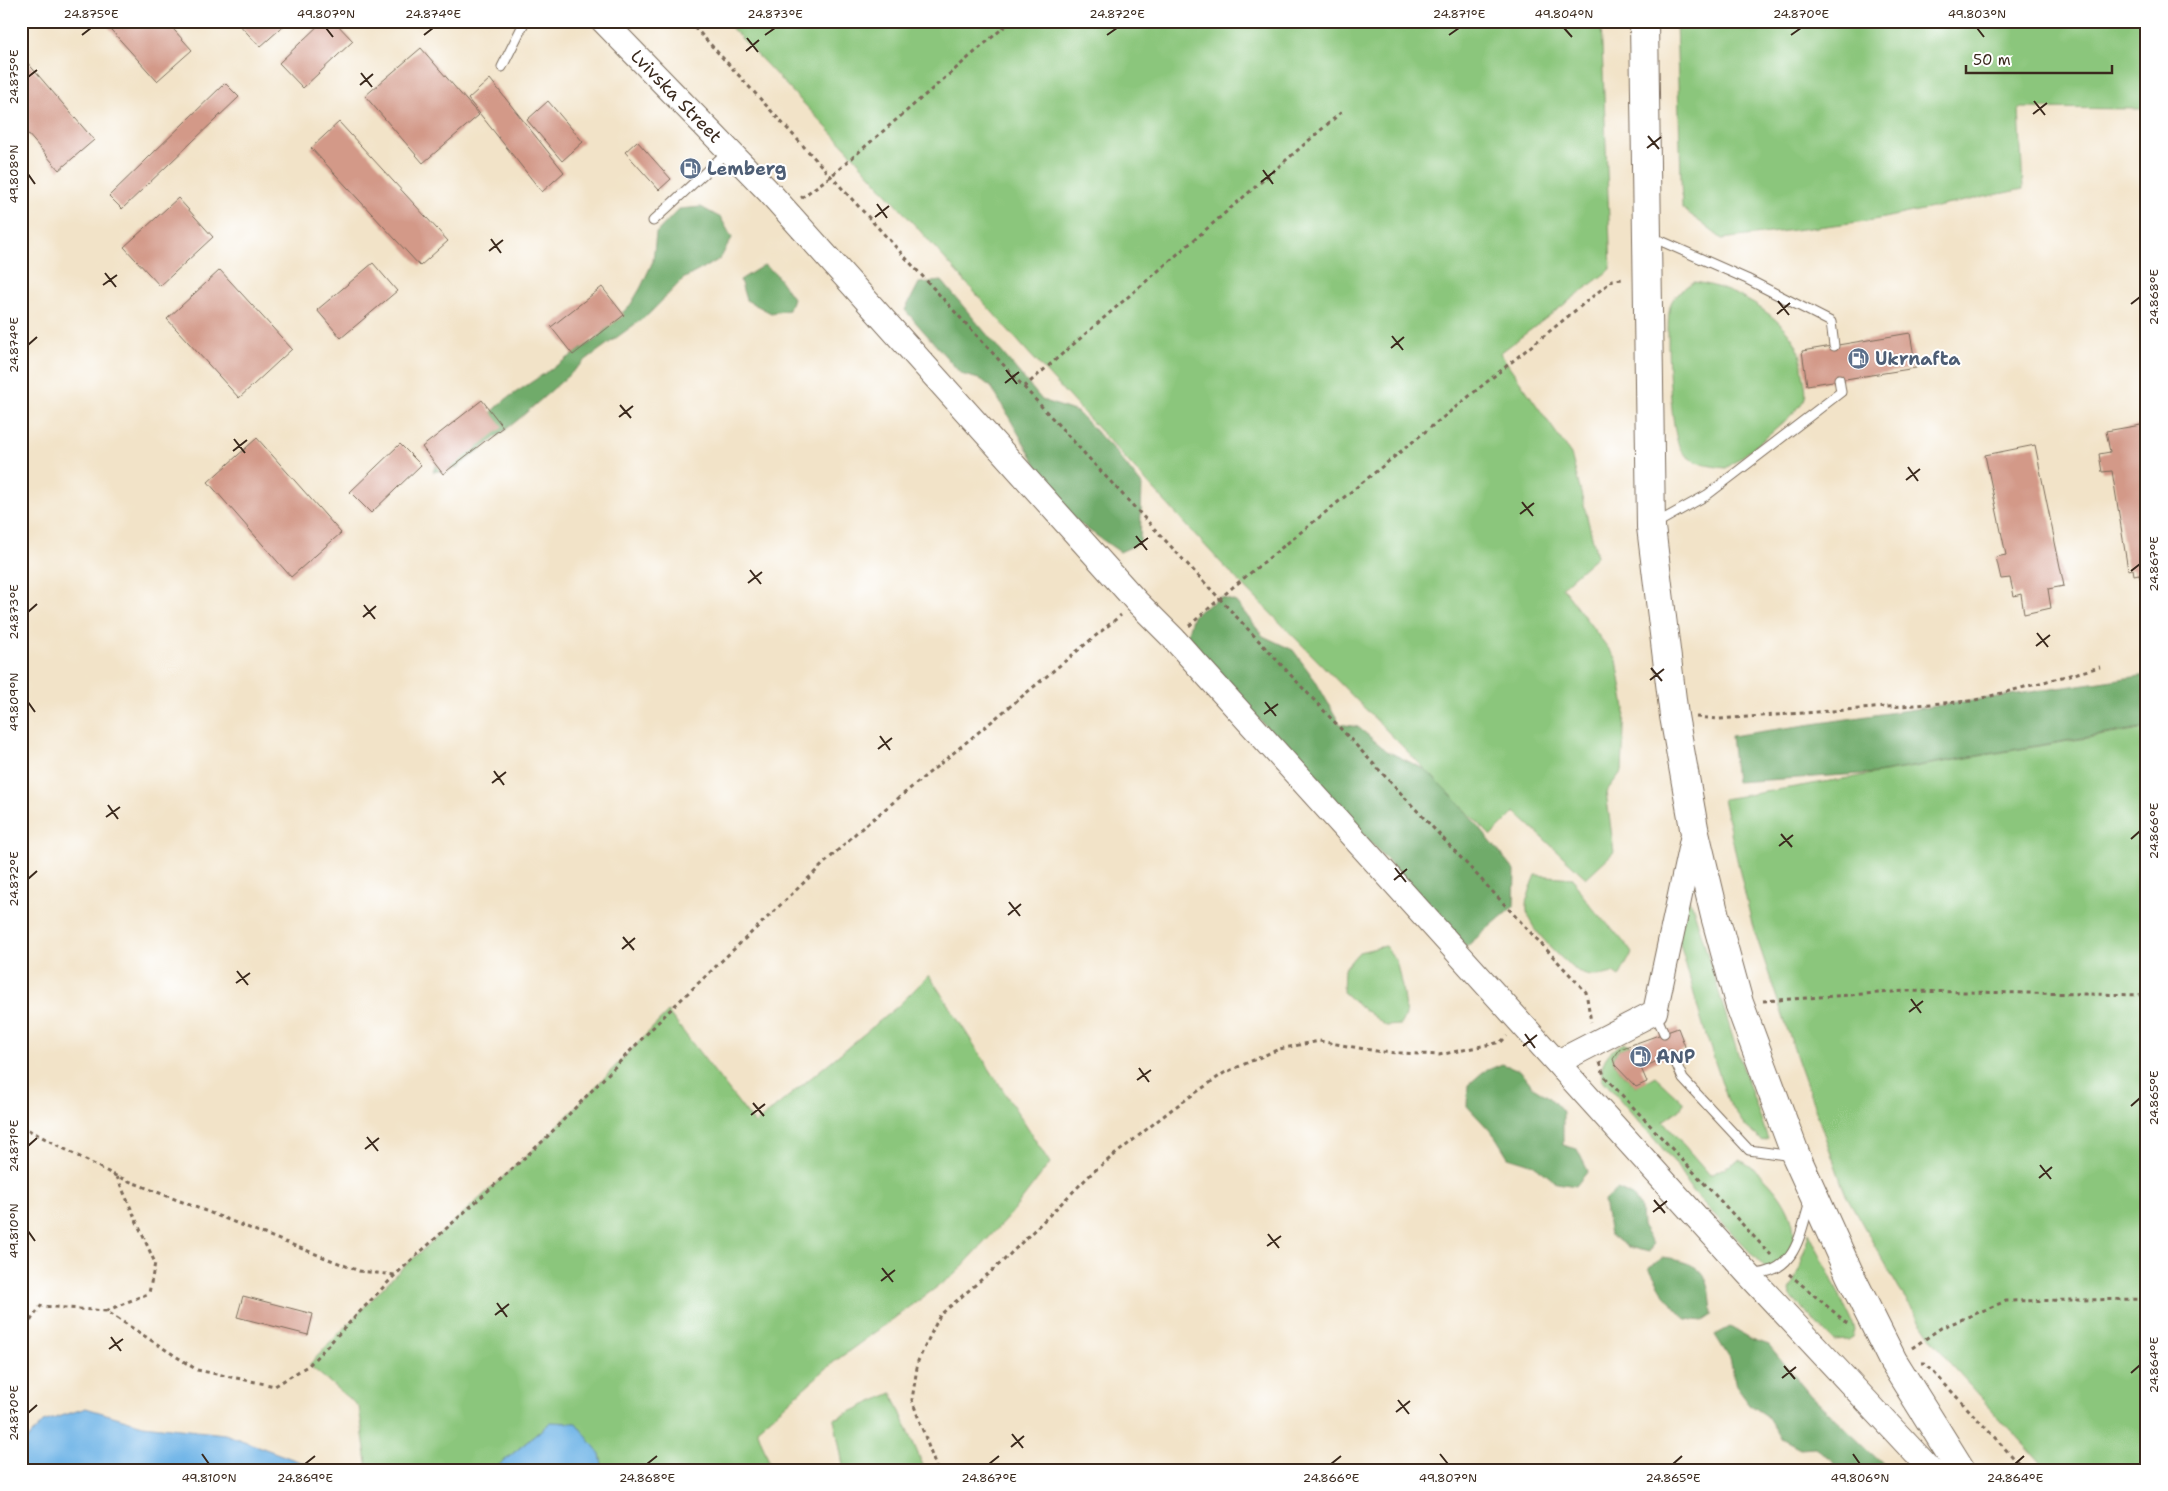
<svg xmlns="http://www.w3.org/2000/svg" width="2168" height="1491" font-family="'Shantell Sans',sans-serif">
	<style>
		.green { fill: #8bc67b; stroke: #63784c }
		.forest { fill: #70ab6b; stroke: #566a44 }
		.water { fill: #71b5e7; stroke: #567082 }
		.building { fill: #d39988 }
		.lines { fill: none; stroke-linecap: round; stroke-linejoin: round }
		.lane-casing { stroke: #7b6b5a; stroke-width: 11 }
		.secondary-casing { stroke: #7b6b5a; stroke-width: 26 }
		.highway-casing { stroke: #7b6b5a; stroke-width: 30 }
		.path { stroke: #7b6b5a; stroke-width: 3; stroke-dasharray: 4 4; stroke-linecap: butt }
		.lane { stroke: #fff; stroke-width: 9 }
		.secondary { stroke: #fff; stroke-width: 24 }
		.highway { stroke: #fff; stroke-width: 28 }
		.ticks { fill: none; stroke: #3b2a1e; stroke-width: 2 }
		.labels { text-anchor: middle; stroke-width: 4; stroke-linejoin: round; paint-order: stroke }
		.street-label { font-size: 18px; fill: #3b2a1e; stroke: #fff }
		.service-label { font-size: 18px; font-weight: bold; fill: #4e5e75; stroke: #fff; text-anchor: start }
		.neatline { fill: none; stroke: #3b2a1e; stroke-width: 2 }
		.ticks-label { font-size: 12px; text-anchor: middle; fill: #3b2a1e }
	</style>
	<rect width="100%" height="100%" fill="#fff"/>
	<filter id="ink" filterUnits="userSpaceOnUse"><feTurbulence type="fractalNoise" baseFrequency=".02" numOctaves="2"/><feDisplacementMap in="SourceGraphic" scale="10" xChannelSelector="R" yChannelSelector="G"/><feConvolveMatrix kernelMatrix="1 2 1 2 8 2 1 2 1" color-interpolation-filters="sRGB"/></filter>
	<filter id="wash" filterUnits="userSpaceOnUse"><feTurbulence type="fractalNoise" baseFrequency=".0096" numOctaves="4" result="noise"/><feDisplacementMap in="SourceGraphic" scale="20" xChannelSelector="R" yChannelSelector="G"/><feGaussianBlur stdDeviation="1.12" result="paint"/><feColorMatrix in="noise" values="0 0 0 0 0 0 0 0 0 0 0 0 0 0 0 0 0 1.4 0 .05"/><feComposite in="paint" operator="in"/></filter>
	<g filter="url(#wash)">
		<rect width="100%" height="100%" fill="#f2e3c8"/>
		<!-- green -->
		<g class="green">
			<path d="M725,21h876l10,248 -111,84 71,101 26,102 -35,31 55,73 8,48 -3,63 -16,21 8,60 -28,26 -71,-66 -24,24 -268,-271 -197,-215 -178,-200z"/>
			<path d="M1676,21h471v88l-128,-1 4,81 -149,31 -152,19 -40,-31z"/>
			<path d="M1694,282c36,4 91,33 105,69 3,7 3,16 4,23 1,8 5,18 1,26 -9,16 -61,57 -78,68 -17,-2 -35,-4 -45,-18 -11,-15 -16,-124 -11,-144 3,-11 15,-19 24,-24z"/>
			<path d="M2147,728v742h-100l-98,-107 -50,-74 -54,-96 -48,-135 -45,-134 -29,-125z"/>
			<path d="M1536,875l37,3c17,35 39,46 59,75l-13,24 -6,-4c-9,2 -21,5 -30,1 -15,-7 -50,-42 -55,-58 -4,-13 3,-29 8,-41z"/>
			<path d="M1688,899l4,5 43,141 33,94 -5,2 -18,-15 -17,-25 -26,-78 -24,-87z"/>
			<path d="M1385,946l11,14 6,27 4,29 -5,9 -15,1c-15,-12 -29,-21 -43,-34l1,-23 15,-17z"/>
			<path d="M929,975l121,188 -40,52 -55,59 -121,88 -77,67 15,41h-169l-3,-16 -49,-32 -58,48h-125l-9,-63 -50,-42 86,-90 148,-134 125,-129 87,112 144,-119z"/>
			<path d="M1625,1043l6,2 -14,6 -4,8 2,6 21,22 19,-11 29,27 -4,6 -17,12 47,54 30,-15c28,14 65,57 51,91 -4,9 -16,14 -24,19l-75,-79 -17,-28 -73,-84c-3,-17 8,-31 23,-36z"/>
			<path d="M1809,1232l42,87 4,10 -2,8 -5,3 -14,1 -43,-44 -1,-7 10,-22z"/>
			<path d="M892,1393l33,77h-81l-10,-51z"/>
		</g>
		<!-- forest -->
		<g class="forest">
			<path d="M701,207l20,11 11,20 -12,21 -37,20 -34,35 -62,45 -68,60 -62,49 -24,4 8,-21 31,-21 34,-31 89,-59 36,-36 10,-17 12,-26 3,-28 23,-24z"/>
			<path d="M764,265l11,8 18,25 -4,12 -18,3 -25,-13 -6,-20z"/>
			<path d="M942,281l100,119 35,12 38,39 27,34 -2,58 -20,9 -43,-30 -30,-39 -55,-95 -10,-8 -21,-6 -56,-64 14,-27z"/>
			<path d="M1221,597l15,5 27,34 30,14 22,30 25,44 18,3 29,24 39,19 31,31 58,70 -1,35 -48,41 -280,-308 7,-24z"/>
			<path d="M2147,675v52l-271,46 -140,9 -5,-46z"/>
			<path d="M1502,1064l18,6 13,17 16,10 14,15v33l14,4 11,22 -12,15 -19,-3 -23,-18 -26,-8 -13,-21 -28,-30 1,-21 15,-13z"/>
			<path d="M1617,1189l16,7 8,13 1,17 11,18 -4,8 -21,-5 -18,-12 -6,-34z"/>
			<path d="M1663,1258c42,5 47,18 49,57l-9,6c-5,-1 -11,-1 -16,-2 -13,-6 -31,-39 -38,-52z"/>
			<path d="M1730,1327l19,11 20,7 41,50 79,75h-51l-4,-8 -19,-15 -15,1 -19,-10 -14,-22 -18,-12 -13,-18 -6,-27 -15,-24z"/>
		</g>
		<!-- water -->
		<g class="water">
			<path d="M86,1408l57,17 82,9 81,30v6h-285v-24l22,-24z"/>
			<path d="M551,1422l25,1 24,31 3,16h-110z"/>
		</g>
		<g id="blocks">
			<!-- building -->
			<g class="building">
				<path d="M103,21h63l26,29 -35,31z"/>
				<path d="M236,21h53l-29,26z"/>
				<path d="M323,21h11l19,20 -50,47 -24,-25z"/>
				<path d="M421,48l58,67 -56,48 -58,-67z"/>
				<path d="M26,61l68,79 -35,30 -38,-44v-61z"/>
				<path d="M490,79l74,93 -22,20 -74,-93z"/>
				<path d="M225,83l14,14 -117,112 -13,-13z"/>
				<path d="M548,101l35,41 -21,19 -35,-41z"/>
				<path d="M339,122l109,119 -28,25 -109,-118z"/>
				<path d="M637,141l34,38 -12,11 -34,-38z"/>
				<path d="M178,198l35,39 -53,49 -36,-39z"/>
				<path d="M373,263l24,28 -56,47 -24,-28z"/>
				<path d="M220,270l72,79 -53,49 -72,-79z"/>
				<path d="M602,287l22,28 -51,40 -22,-28z"/>
				<path d="M1910,333l6,35 -109,17 -5,-34z"/>
				<path d="M482,400l21,27 -60,47 -21,-27z"/>
				<path d="M2147,424v166h-1l-2,-9 -3,1 -2,-8 -5,1 -1,-6 -5,1 -16,-99 -10,1 -3,-18 11,-2 -4,-21z"/>
				<path d="M257,438l84,95 -50,44 -83,-95z"/>
				<path d="M400,444l21,21 -50,48 -21,-21z"/>
				<path d="M2035,445l29,141 -16,3 3,19 -27,6 -3,-20 -7,2 -4,-18 -9,1 -5,-22 10,-2 -21,-100z"/>
				<path d="M1678,1028l8,21 -45,19 6,14 -11,5 -21,-22 -2,-6 7,-10z"/>
				<path d="M243,1296l70,18 -5,21 -71,-18z"/>
			</g>
		</g>
	</g>
	<g filter="url(#ink)">
		<use href="#blocks" fill-opacity="0" stroke="#7b6b5a" stroke-width="1"/>
		<g class="lines">
			<defs>
				<g id="lane">
					<path d="M502,67l23,-46"/>
					<path d="M653,221l75,-70"/>
					<path d="M1652,237l95,42 84,43 3,24"/>
					<path d="M1655,524l52,-29 134,-103 -2,-13"/>
					<path d="M1655,1013l9,20"/>
					<path d="M1672,1054l11,25 66,71 43,6"/>
					<path d="M1753,1274c43,-2 46,-37 57,-72"/>
				</g>
				<g id="secondary">
					<path id="s1" d="M603,21l167,172 367,409 37,37 574,635 183,196"/>
					<path d="M1558,1062l97,-50 39,-182"/>
				</g>
				<path id="highway" d="M1644,21l7,506 23,189 20,112 21,88 24,87 57,153 54,119 43,86 68,109"/>
			</defs>
			<!-- lane casing -->
			<use href="#lane" class="lane-casing"/>
			<!-- secondary casing -->
			<use href="#secondary" class="secondary-casing"/>
			<!-- highway casing -->
			<use href="#highway" class="highway-casing"/>
			<!-- path -->
			<g class="path">
				<path d="M689,21l407,445 490,526 5,30"/>
				<path d="M801,198l30,-22 180,-155"/>
				<path d="M1024,387l320,-277"/>
				<path d="M1189,626l44,-39 380,-307 11,-1"/>
				<path d="M1696,717l23,2 253,-18 128,-34"/>
				<path d="M1763,1001l144,-10 240,4"/>
				<path d="M1600,1062l4,14 15,16 152,163"/>
				<path d="M21,1126l95,50 243,95 36,4"/>
				<path d="M1789,1274l58,49"/>
				<path d="M106,1311l43,-18 6,-30 -38,-86"/>
				<path d="M21,1334l20,-28 65,5 91,59 78,16 34,-21 86,-90 148,-134 125,-129 188,-179 265,-218"/>
				<path d="M1912,1348l29,-20 65,-27 141,-2"/>
				<path d="M1922,1363h3l100,107"/>
				<path d="M937,1470l-25,-70 6,-39 22,-46 62,-53 91,-90 78,-62 53,-37 55,-24 40,-8 63,11 57,3 62,-13 6,-6"/>
			</g>
			<!-- lane -->
			<use href="#lane" class="lane"/>
			<!-- secondary -->
			<use href="#secondary" class="secondary"/>
			<!-- highway -->
			<use href="#highway" class="highway"/>
		</g>
	</g>
	<!-- ticks -->
	<path class="ticks" d="M326,28l7,9M1564,28l8,9M1977,28l7,9M82,35l9,-7M424,35l9,-7M765,35l10,-7M1107,35l10,-7M1449,35l10,-7M1791,35l10,-7M747,38l11,14M746,51l13,-11M361,73l11,14M28,77l9,-7M360,85l13,-11M2034,101l11,14M2033,114l14,-11M1648,136l11,13M1647,148l14,-11M1263,170l10,14M28,174l7,10M1261,182l14,-11M877,204l10,14M875,217l14,-11M491,239l10,14M489,251l14,-11M105,273l11,14M103,285l14,-10M1778,301l11,14M2131,304l9,-7M1777,314l13,-11M1392,336l11,14M28,345l9,-8M1391,348l13,-11M1006,370l11,14M1005,383l14,-11M620,405l11,13M619,417l14,-11M234,439l11,14M233,451l14,-11M1908,467l10,14M1906,480l14,-11M1522,502l11,14M1520,514l14,-11M1136,536l11,14M1134,548l14,-10M750,570l11,14M2131,571l9,-7M748,583l14,-11M364,605l11,14M28,612l9,-8M363,617l13,-11M2037,633l11,14M2036,646l14,-11M1651,668l11,13M1650,680l14,-11M28,702l7,10M1265,702l11,14M1264,714l14,-10M880,736l10,14M878,749l14,-11M494,771l10,14M492,783l14,-11M108,805l10,14M106,817l14,-10M1781,834l11,13M2131,839l9,-8M1779,846l14,-11M1395,868l11,14M28,879l9,-8M1394,880l13,-11M1009,902l11,14M1008,915l13,-11M623,937l11,13M622,949l13,-11M237,971l11,14M236,983l14,-10M1911,999l10,14M1909,1012l14,-11M1525,1034l10,14M1523,1046l14,-11M1139,1068l10,14M1137,1080l14,-10M753,1103l11,13M2131,1106l9,-8M751,1115l14,-11M367,1137l11,14M28,1146l9,-8M365,1149l14,-11M2040,1165l11,14M2039,1178l13,-11M1654,1200l11,13M1653,1212l14,-11M28,1231l7,10M1268,1234l11,14M1267,1246l14,-10M882,1268l11,14M881,1281l14,-11M497,1303l10,14M495,1315l14,-11M111,1337l10,14M109,1349l14,-10M1784,1366l11,13M2131,1373l9,-8M1782,1378l14,-11M1398,1400l11,14M1396,1412l14,-11M28,1413l9,-8M1012,1434l11,14M1011,1447l13,-11M202,1454l7,10M1440,1454l8,10M1853,1454l7,10M305,1464l10,-8M647,1464l10,-8M989,1464l10,-8M1331,1464l10,-8M1673,1464l9,-8M2015,1464l9,-8"/>
	<!-- icons -->
	<defs>
		<symbol id="fuel-disc" viewBox="-11 -11 22 22"><circle r="9.5" fill="#5c6f8a" stroke="#fff"/><path d="M-5.5-6h7V0h2V4h1.3V-2.5L3-4.5l.8-.8L6-3V5H2.5V1h-1V6h-7ZM-4.2-4.7v3.2H.2V-4.7Z" fill="#fff"/></symbol>
	</defs>
	<g fill-rule="evenodd">
		<use href="#fuel-disc" x="678" y="156" width="25" height="25"/>
		<use href="#fuel-disc" x="1846" y="346" width="25" height="25"/>
		<use href="#fuel-disc" x="1628" y="1044" width="25" height="25"/>
	</g>
	<g class="labels">
		<!-- street labels -->
		<g class="street-label">
			<text dy="6" stroke="none"><textPath href="#s1" startOffset="105">Lvivska Street</textPath></text>
		</g>
		<!-- service labels -->
		<g class="service-label">
			<text x="707" y="175">Lemberg</text>
			<text x="1875" y="365">Ukrnafta</text>
			<text x="1656" y="1063">ANP</text>
		</g>
	</g>
	<!-- margin -->
	<rect width="2168" height="1491" fill="none" stroke="#fff" stroke-width="55"/>
	<!-- scale -->
	<path d="M1966 65v8h146v-8" fill="none" stroke="#3b2a1e" stroke-width="2.5"/>
	<text x="1973" y="65" font-size="15" fill="#3b2a1e" stroke="#ffffff" stroke-width="4" paint-order="stroke">50 m</text>
	<rect x="28" y="28" width="2112" height="1436" class="neatline"/>
	<g class="ticks-label">
		<text x="91" y="18">24.875°E</text>
		<text x="326" y="18">49.807°N</text>
		<text x="433" y="18">24.874°E</text>
		<text x="775" y="18">24.873°E</text>
		<text x="1117" y="18">24.872°E</text>
		<text x="1459" y="18">24.871°E</text>
		<text x="1564" y="18">49.804°N</text>
		<text x="1801" y="18">24.870°E</text>
		<text x="1977" y="18">49.803°N</text>
		<text transform="translate(14 77) rotate(-90)" y="4">24.875°E</text>
		<text transform="translate(14 174) rotate(-90)" y="4">49.808°N</text>
		<text transform="translate(2154 297) rotate(-90)" y="4">24.868°E</text>
		<text transform="translate(14 345) rotate(-90)" y="4">24.874°E</text>
		<text transform="translate(2154 564) rotate(-90)" y="4">24.867°E</text>
		<text transform="translate(14 612) rotate(-90)" y="4">24.873°E</text>
		<text transform="translate(14 702) rotate(-90)" y="4">49.809°N</text>
		<text transform="translate(2154 831) rotate(-90)" y="4">24.866°E</text>
		<text transform="translate(14 879) rotate(-90)" y="4">24.872°E</text>
		<text transform="translate(2154 1098) rotate(-90)" y="4">24.865°E</text>
		<text transform="translate(14 1146) rotate(-90)" y="4">24.871°E</text>
		<text transform="translate(14 1231) rotate(-90)" y="4">49.810°N</text>
		<text transform="translate(2154 1365) rotate(-90)" y="4">24.864°E</text>
		<text transform="translate(14 1413) rotate(-90)" y="4">24.870°E</text>
		<text x="209" y="1482">49.810°N</text>
		<text x="305" y="1482">24.869°E</text>
		<text x="647" y="1482">24.868°E</text>
		<text x="989" y="1482">24.867°E</text>
		<text x="1331" y="1482">24.866°E</text>
		<text x="1448" y="1482">49.807°N</text>
		<text x="1673" y="1482">24.865°E</text>
		<text x="1860" y="1482">49.806°N</text>
		<text x="2015" y="1482">24.864°E</text>
	</g>
</svg>
